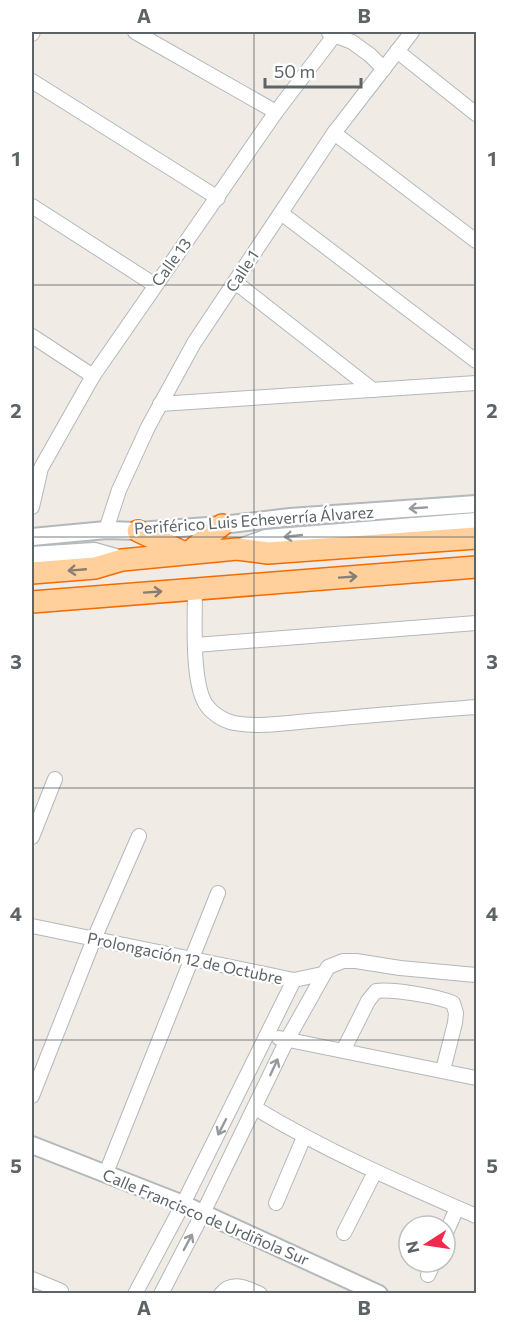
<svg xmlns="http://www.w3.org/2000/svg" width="508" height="1325" font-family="Commissioner,sans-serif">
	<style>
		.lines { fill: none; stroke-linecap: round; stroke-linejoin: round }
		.minor-casing { stroke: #b3b8bb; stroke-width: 16 }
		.tertiary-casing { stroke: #b3b8bb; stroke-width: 20 }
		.secondary-casing { stroke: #b4babe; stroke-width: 21 }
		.trunk-casing { stroke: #f56b00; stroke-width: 24 }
		.minor { stroke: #fff; stroke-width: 14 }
		.tertiary { stroke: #fff; stroke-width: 16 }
		.secondary { stroke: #fff; stroke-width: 18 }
		.trunk { stroke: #ffd09c; stroke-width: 21 }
		.oneway { stroke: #969a9c }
		.oneway2 { stroke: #867f74 }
		.grid { fill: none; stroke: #5d6467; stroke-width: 1.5; stroke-opacity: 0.55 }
		.labels { text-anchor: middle; stroke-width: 4.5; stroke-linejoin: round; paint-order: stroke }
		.street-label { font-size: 16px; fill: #5d6467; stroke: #fff }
		.neatline { fill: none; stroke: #5d6467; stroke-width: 2 }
		.grid-label { font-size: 20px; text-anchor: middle; font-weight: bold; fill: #5d6467 }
	</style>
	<rect width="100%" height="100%" fill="#f0ebe5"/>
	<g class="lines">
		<defs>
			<g id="minor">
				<path d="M135,32l141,80"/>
				<path d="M329,33l23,9 18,13 14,14"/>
				<path d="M32,34l1,-2"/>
				<path d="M397,51l79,63"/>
				<path d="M32,81l186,117"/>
				<path d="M334,133l142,108"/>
				<path d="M32,206l123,79"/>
				<path d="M281,213l195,148"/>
				<path d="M235,282l138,108"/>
				<path d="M32,336l61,40"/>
				<path d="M160,404l316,-21"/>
				<path d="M32,507l9,-39 52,-92 183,-264 61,-80"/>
				<path d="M106,530l13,-40 29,-63 46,-84 140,-210 78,-101"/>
				<path d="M195,589c0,28 -4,96 12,117 6,8 17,15 27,17 28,5 59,-1 87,-3 52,-5 104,-9 155,-13"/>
				<path d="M195,645l281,-22"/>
				<path d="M32,837l23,-58"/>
				<path d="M32,926l262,54 28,-6"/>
				<path d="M279,1038l197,40"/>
				<path d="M344,1049l24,-48 8,-10c17,-2 61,5 77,12l3,10 -1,10 -12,47"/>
				<path d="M32,1096l62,-157 45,-103"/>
				<path d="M255,1108c71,43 145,75 221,108"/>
				<path d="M106,1173l112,-280"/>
				<path d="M276,1203l28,-66"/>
				<path d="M344,1233l31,-61"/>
				<path d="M445,1235l12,-27"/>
				<path d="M428,1275l6,-13"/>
				<path d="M32,1279l29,12"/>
				<path d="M135,1294l48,-90 111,-224"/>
				<path d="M161,1294l42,-81 84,-173 41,-73 15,-6h13l44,7 76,7"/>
				<path d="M221,1294c11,-14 26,-6 39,0"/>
			</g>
			<g id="tertiary">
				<path d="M32,537l74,-7 32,1 84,-6 68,-8 186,-13"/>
				<path d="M32,1145l151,59 196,90"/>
			</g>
			<g id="secondary">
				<path d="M238,549l28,-10 210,-17"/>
				<path d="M32,556l62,-4 28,8"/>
			</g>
			<g id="trunk">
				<path d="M138,531l47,22"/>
				<path d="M188,553l34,-28"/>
				<path d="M32,573l63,-5 27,-8 115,-11 31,4 208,-15"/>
				<path d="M32,602l444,-35"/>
			</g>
		</defs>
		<!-- minor casing -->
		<use href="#minor" class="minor-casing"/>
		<!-- tertiary casing -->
		<use href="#tertiary" class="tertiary-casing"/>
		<!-- secondary casing -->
		<use href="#secondary" class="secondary-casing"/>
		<!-- trunk casing -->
		<use href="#trunk" class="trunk-casing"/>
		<!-- minor -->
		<use href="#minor" class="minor"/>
		<!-- tertiary -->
		<use href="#tertiary" class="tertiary"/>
		<!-- secondary -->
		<use href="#secondary" class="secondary"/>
		<!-- trunk -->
		<use href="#trunk" class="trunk"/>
	</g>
	<!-- one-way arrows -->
	<defs><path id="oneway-shaft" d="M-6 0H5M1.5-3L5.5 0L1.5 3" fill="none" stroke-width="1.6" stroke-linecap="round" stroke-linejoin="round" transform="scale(1.5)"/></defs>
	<g class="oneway">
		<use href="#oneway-shaft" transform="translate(418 508) rotate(176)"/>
		<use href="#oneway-shaft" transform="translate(293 536) rotate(174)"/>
		<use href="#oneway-shaft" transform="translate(274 1067) rotate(-65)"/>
		<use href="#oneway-shaft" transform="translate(222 1127) rotate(117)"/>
		<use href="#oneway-shaft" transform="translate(188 1242) rotate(-62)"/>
	</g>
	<g class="oneway2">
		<use href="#oneway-shaft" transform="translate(77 570) rotate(175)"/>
		<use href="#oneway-shaft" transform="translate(348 577) rotate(-4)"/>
		<use href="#oneway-shaft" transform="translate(153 592) rotate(-4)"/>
	</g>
	<!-- grid -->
	<path class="grid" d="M254,32v1262M32,285h444M32,537h444M32,788h444M32,1040h444"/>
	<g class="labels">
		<!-- street labels -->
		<g class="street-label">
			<text transform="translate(171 262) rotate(-54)" y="6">Calle 13</text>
			<text transform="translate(242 271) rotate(-57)" y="6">Calle 1</text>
			<text transform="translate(254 520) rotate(-4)" y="6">Periférico Luis Echeverría Álvarez</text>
			<text transform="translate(185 958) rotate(12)" y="6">Prolongación 12 de Octubre</text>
			<text transform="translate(206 1217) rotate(23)" y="6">Calle Francisco de Urdiñola Sur</text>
		</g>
	</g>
	<!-- border -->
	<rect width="508" height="1325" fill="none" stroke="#ffffff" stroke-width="66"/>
	<!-- north arrow -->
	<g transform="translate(427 1244) rotate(258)"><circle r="28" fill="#ffffff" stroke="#bec1c2" stroke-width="1.5"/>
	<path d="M0-4.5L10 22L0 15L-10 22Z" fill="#f3284c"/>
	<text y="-9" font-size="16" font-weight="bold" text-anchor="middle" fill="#5d6467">N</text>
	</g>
	<!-- scale -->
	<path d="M265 78v9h96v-9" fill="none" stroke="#5d6467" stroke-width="3"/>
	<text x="274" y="78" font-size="18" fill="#5d6467" stroke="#ffffff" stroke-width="4.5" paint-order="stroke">50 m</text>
	<rect x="33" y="33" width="442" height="1259" class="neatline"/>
	<g class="grid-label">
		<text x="144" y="23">A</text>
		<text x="364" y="23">B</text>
		<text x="16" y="166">1</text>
		<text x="492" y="166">1</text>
		<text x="16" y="418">2</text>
		<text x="492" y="418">2</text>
		<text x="16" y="669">3</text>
		<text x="492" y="669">3</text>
		<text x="16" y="921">4</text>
		<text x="492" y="921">4</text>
		<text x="16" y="1173">5</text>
		<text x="492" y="1173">5</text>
		<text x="144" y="1315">A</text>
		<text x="364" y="1315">B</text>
	</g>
</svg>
